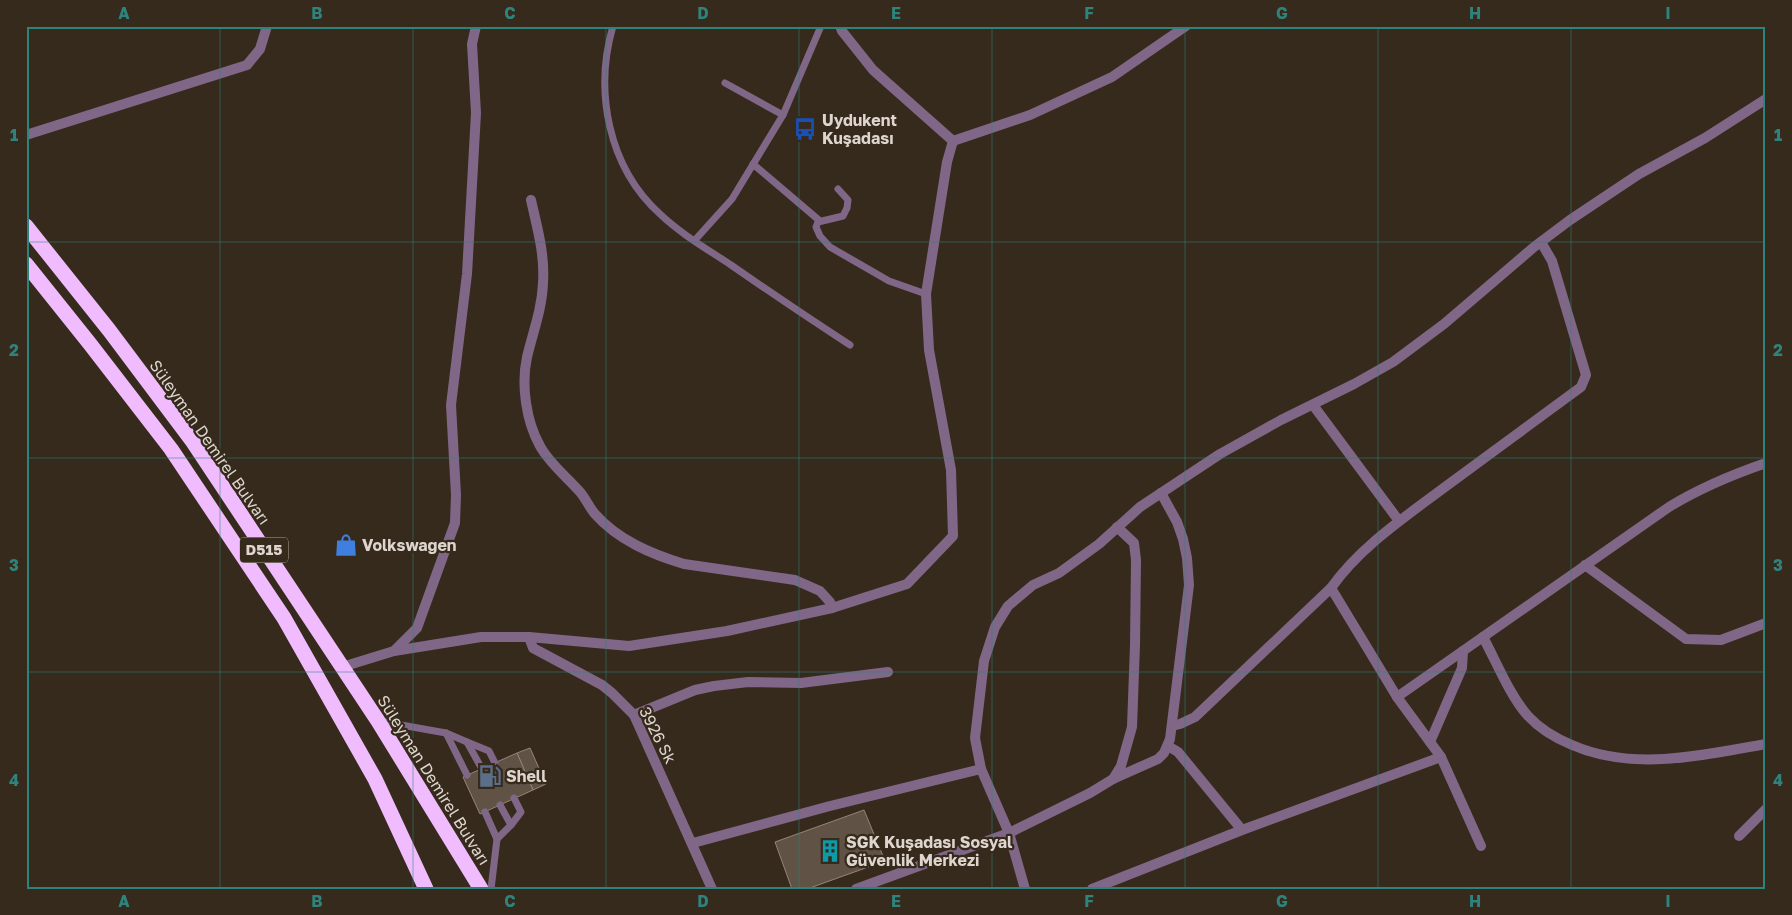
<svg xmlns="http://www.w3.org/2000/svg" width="1792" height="915" font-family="'Golos Text',sans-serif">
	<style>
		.building { fill: #605345; stroke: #948577 }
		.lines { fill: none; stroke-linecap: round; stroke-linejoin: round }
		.lane { stroke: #816787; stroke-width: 7 }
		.street { stroke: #816787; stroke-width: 10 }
		.highway { stroke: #f1bcfd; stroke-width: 15 }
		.grid { fill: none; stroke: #2e847c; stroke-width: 1; stroke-opacity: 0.55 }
		.labels { text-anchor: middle; stroke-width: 4.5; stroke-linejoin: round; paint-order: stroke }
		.shield { fill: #362a1d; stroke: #aca299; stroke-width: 1 }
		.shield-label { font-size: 15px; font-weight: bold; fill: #ded6ce }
		.poi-label { font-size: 16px; font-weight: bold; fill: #ded6ce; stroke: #362a1d; text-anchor: start }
		.street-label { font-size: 16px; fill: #ded6ce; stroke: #362a1d }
		.neatline { fill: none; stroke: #2e847c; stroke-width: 2 }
		.grid-label { font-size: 16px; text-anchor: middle; font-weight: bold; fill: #2e847c }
	</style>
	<rect width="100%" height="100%" fill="#362a1d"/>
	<!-- building -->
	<g class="building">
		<path d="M530,748l16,36 -13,6 -16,-37z"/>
		<path d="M517,753l16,37 -53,24 -17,-37z"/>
		<path d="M864,810l21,51 -78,28h-15l-17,-47z"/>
	</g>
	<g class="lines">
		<!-- lane -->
		<g class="lane">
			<path d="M613,26c-19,65 -5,141 47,188 21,20 47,35 71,51 39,27 79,54 119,80"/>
			<path d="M725,83l58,32"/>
			<path d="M753,164l67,57"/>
			<path d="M838,189l10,11 -1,8 -4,8 -25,6 -2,5 4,9 10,11 59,34 37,13"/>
			<path d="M695,240l37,-41 51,-84 38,-89"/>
			<path d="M379,721l67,12 21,9 15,27"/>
			<path d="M446,733l21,42"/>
			<path d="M467,742l22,9 6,12"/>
			<path d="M500,805l11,20"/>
			<path d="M485,812l12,27"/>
			<path d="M491,889l6,-50 14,-14 10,-13 -7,-14"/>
		</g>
		<!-- street -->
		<g class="street">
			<path d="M840,26l2,5 31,39 80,71"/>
			<path d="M26,135l221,-70 13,-16 7,-23"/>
			<path d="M953,141l77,-26 82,-38 74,-51"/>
			<path d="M531,200c6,27 14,54 12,83 -1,26 -10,49 -16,74 -6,28 -1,64 13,89 9,17 27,31 40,46 6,7 9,15 15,22 23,26 56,40 89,50l111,16 25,11 10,11 2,6"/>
			<path d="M1313,405l86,116"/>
			<path d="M1585,565l101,74 35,1 45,-17"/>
			<path d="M1331,588l66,109 44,60 40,89"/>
			<path d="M529,637l4,11 69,37 10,8 22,22 78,174"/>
			<path d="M1483,637c13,24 27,59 45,79 12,13 27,22 44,29 62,27 129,10 194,-1"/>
			<path d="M394,651l87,-14h48l100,9 98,-15 105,-23 75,-24 46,-48 -2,-66 -22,-120 -3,-56 21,-132 6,-21"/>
			<path d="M342,667l52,-16 23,-23 38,-105 1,-28 -5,-90 16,-131 9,-161 -4,-69 4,-18"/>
			<path d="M1397,697l272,-190c31,-19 62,-32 97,-44"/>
			<path d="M634,715l61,-25 19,-4 34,-4 53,1 87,-11"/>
			<path d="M1172,726l8,-2 15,-7 136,-129c29,-41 74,-71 114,-101 45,-33 91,-67 136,-100l5,-12 -34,-114 -11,-19"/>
			<path d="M1430,742l32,-74 1,-17"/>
			<path d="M1168,746l10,6 64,78"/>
			<path d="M1113,779l45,-20 6,-6 6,-14 19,-154 -2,-27 -4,-19 -6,-17 -16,-29"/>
			<path d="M1739,836l27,-27"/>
			<path d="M693,843l137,-37 151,-37"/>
			<path d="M856,889l153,-56 81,-40 23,-14 8,-13 11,-39 3,-82 1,-85 -2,-17 -17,-16"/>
			<path d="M1025,889l-16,-56 -28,-64 -6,-31 9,-77 11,-34 13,-21 25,-21 26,-12 40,-29 41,-37 80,-53 61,-34 73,-36 39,-22 51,-38 90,-77 36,-27 69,-46 66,-36 61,-39"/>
			<path d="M1092,889l150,-59 199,-73"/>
		</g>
		<!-- highway -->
		<g class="highway">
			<path d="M26,226l83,104 84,112 185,279 103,168"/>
			<path d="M26,264l64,80 81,105 113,169 91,161 51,110"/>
		</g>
	</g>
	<!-- grid -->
	<path class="grid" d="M220,26v863M413,26v863M606,26v863M799,26v863M992,26v863M1185,26v863M1378,26v863M1571,26v863M26,242h1740M26,458h1740M26,672h1740"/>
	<!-- icons -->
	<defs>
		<symbol id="bus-bare" viewBox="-9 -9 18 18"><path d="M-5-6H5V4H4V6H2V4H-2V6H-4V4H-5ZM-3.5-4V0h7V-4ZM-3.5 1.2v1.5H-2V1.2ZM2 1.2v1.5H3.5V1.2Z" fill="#1a4fb4" stroke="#362a1d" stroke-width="2.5" paint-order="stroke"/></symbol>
		<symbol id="shop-bare" viewBox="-9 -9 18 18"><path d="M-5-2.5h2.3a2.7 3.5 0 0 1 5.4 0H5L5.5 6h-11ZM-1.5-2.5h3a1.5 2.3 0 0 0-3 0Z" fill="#3f7fe0" stroke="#362a1d" stroke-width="2.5" paint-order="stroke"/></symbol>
		<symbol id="fuel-bare" viewBox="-9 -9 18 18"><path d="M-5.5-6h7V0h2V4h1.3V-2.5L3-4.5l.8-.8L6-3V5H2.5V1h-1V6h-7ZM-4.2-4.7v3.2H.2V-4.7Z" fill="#5c6f8a" stroke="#362a1d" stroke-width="2.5" paint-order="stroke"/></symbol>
		<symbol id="building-bare" viewBox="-9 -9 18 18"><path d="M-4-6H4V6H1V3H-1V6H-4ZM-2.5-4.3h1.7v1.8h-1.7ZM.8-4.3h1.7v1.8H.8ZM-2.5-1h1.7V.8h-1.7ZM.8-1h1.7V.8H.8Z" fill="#0f9aa8" stroke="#362a1d" stroke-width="2.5" paint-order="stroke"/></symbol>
	</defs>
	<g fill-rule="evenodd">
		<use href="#bus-bare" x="789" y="113" width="32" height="32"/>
		<use href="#shop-bare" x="330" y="529" width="32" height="32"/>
		<use href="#fuel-bare" x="474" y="760" width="32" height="32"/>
		<use href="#building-bare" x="814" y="835" width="32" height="32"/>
	</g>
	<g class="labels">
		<!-- shield labels -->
		<rect class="shield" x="240" y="537.5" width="48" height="25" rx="4"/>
		<g class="shield-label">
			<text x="264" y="555">D515</text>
		</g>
		<!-- poi labels -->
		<g class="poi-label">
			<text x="822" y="126">Uydukent<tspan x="822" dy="18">Kuşadası</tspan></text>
			<text x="362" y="551">Volkswagen</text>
			<text x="506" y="782">Shell</text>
			<text x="846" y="848">SGK Kuşadası Sosyal<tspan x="846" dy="18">Güvenlik Merkezi</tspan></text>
		</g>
		<!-- street labels -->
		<g class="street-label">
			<text transform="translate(210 442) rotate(55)" y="6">Süleyman Demirel Bulvarı</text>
			<text transform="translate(658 735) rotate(63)" y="6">3926 Sk</text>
			<text transform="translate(434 780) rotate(58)" y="6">Süleyman Demirel Bulvarı</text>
		</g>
	</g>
	<!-- border -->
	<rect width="1792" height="915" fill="none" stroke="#362a1d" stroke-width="55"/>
	<rect x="28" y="28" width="1736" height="860" class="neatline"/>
	<g class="grid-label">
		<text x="124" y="19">A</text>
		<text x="317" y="19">B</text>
		<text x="510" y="19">C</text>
		<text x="703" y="19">D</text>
		<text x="896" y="19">E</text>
		<text x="1089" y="19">F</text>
		<text x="1282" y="19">G</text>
		<text x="1475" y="19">H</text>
		<text x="1668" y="19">I</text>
		<text x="14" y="141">1</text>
		<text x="1778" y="141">1</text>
		<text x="14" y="356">2</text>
		<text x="1778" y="356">2</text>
		<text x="14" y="571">3</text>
		<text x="1778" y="571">3</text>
		<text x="14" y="786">4</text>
		<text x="1778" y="786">4</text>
		<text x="124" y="907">A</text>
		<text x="317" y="907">B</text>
		<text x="510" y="907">C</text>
		<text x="703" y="907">D</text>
		<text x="896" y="907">E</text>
		<text x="1089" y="907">F</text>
		<text x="1282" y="907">G</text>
		<text x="1475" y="907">H</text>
		<text x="1668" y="907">I</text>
	</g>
</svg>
